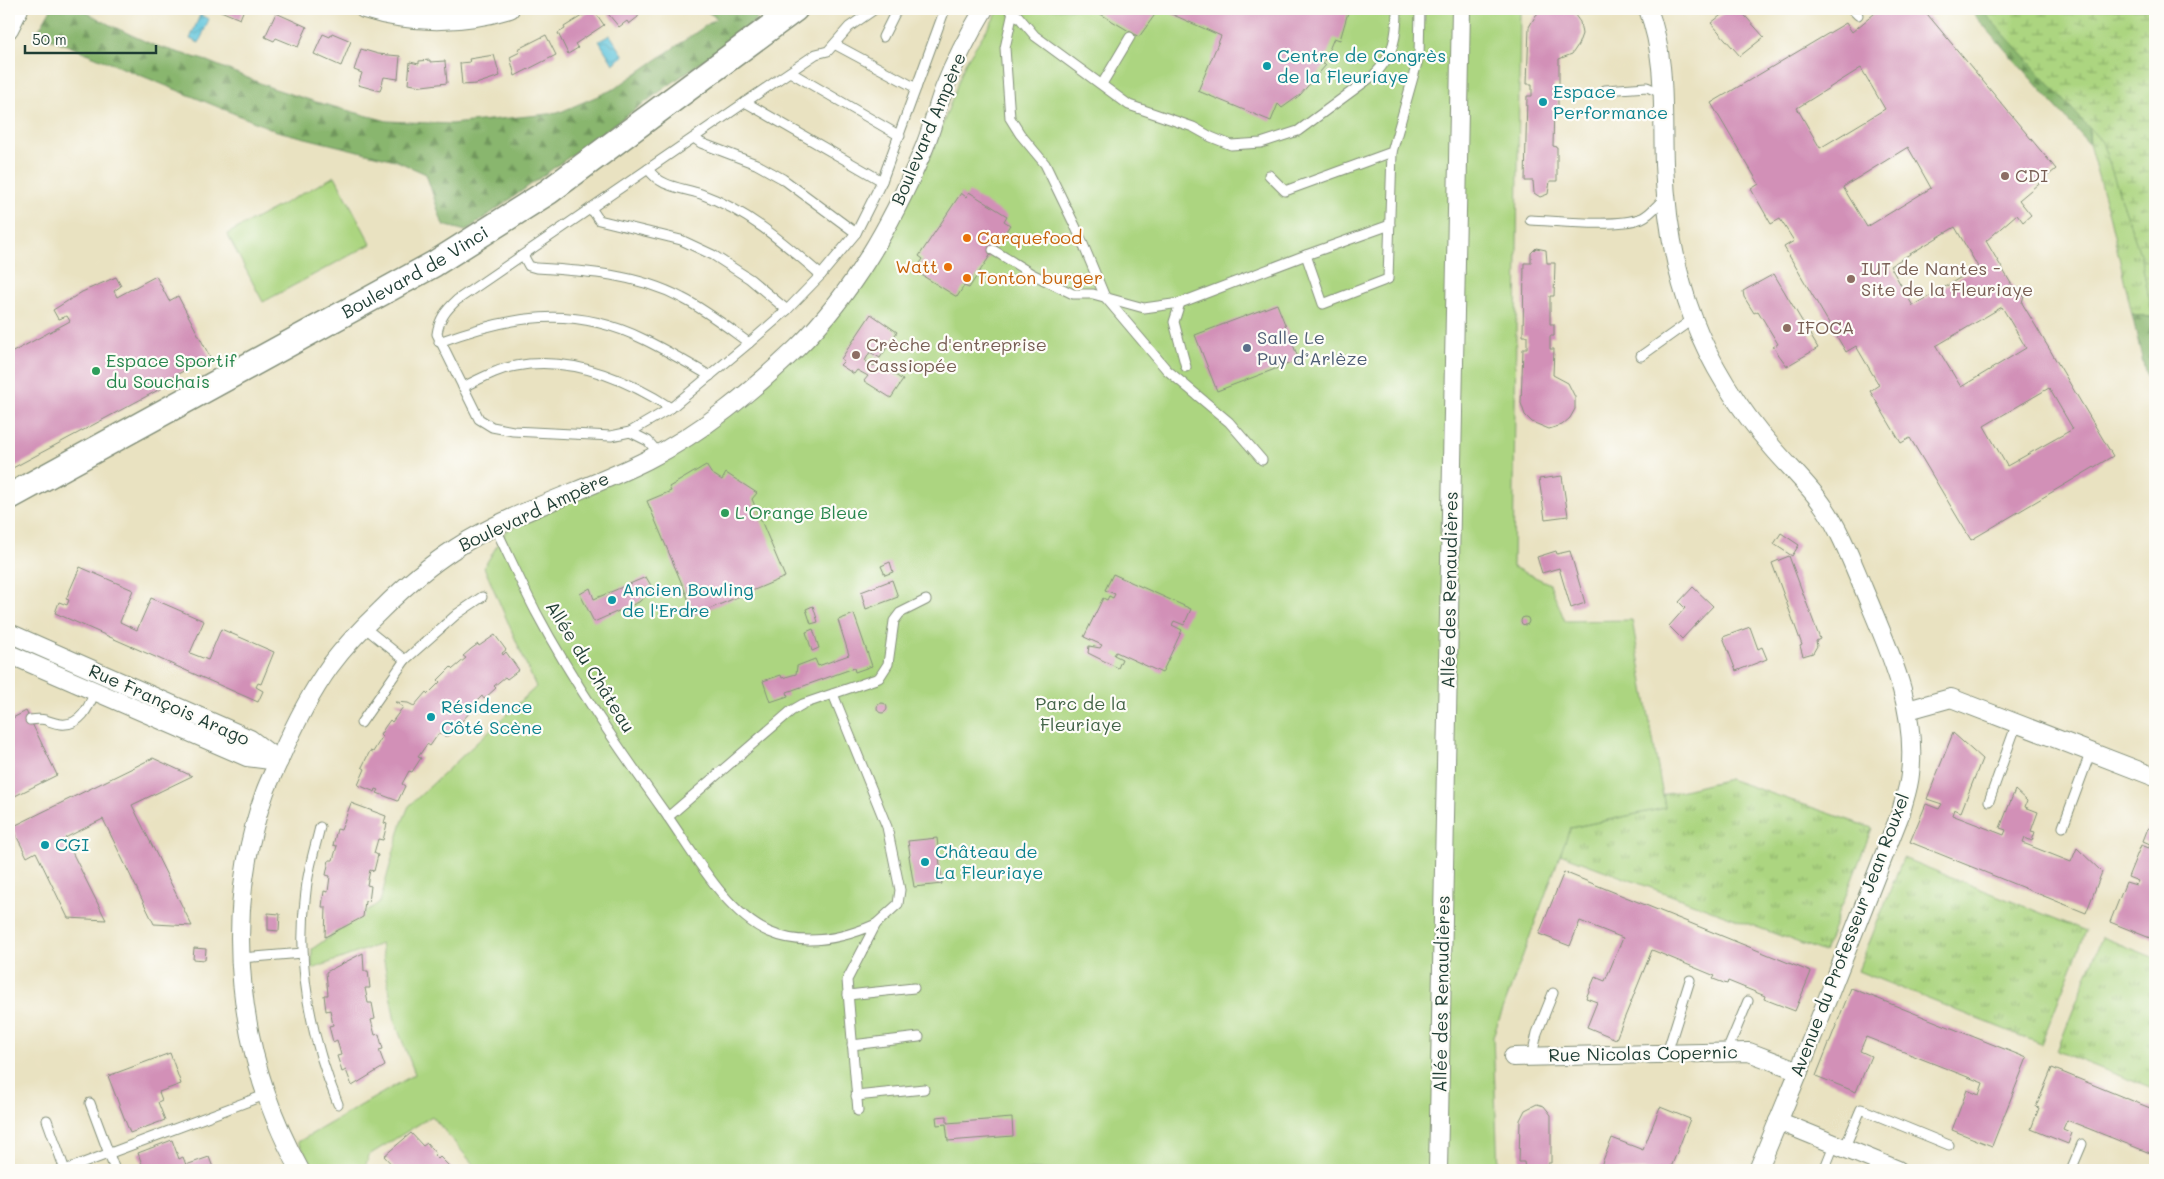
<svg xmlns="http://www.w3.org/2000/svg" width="2164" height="1179" font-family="Mali,sans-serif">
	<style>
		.grass { fill: url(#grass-tufts); stroke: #66895a }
		.forest { fill: url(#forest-firs); stroke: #547a51 }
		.wetland { fill: url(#wetland-marsh); stroke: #66895a }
		.park { fill: #acd580; stroke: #66895a }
		.water { fill: url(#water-waves); stroke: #3f8188 }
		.building { fill: #d290b7; fill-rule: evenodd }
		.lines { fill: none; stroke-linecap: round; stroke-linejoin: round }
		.lane-casing { stroke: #84907a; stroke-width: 11 }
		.street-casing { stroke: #84907a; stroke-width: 20 }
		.secondary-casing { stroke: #84907a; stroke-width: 28 }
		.lane { stroke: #fff; stroke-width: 9 }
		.street { stroke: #fff; stroke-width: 18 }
		.secondary { stroke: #fff; stroke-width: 25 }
		.culture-dot { fill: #0f9aa8; stroke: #fdfcf7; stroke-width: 2 }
		.education-dot { fill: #8d6e63; stroke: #fdfcf7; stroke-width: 2 }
		.food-dot { fill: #e8710a; stroke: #fdfcf7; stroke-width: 2 }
		.service-dot { fill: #5c6f8a; stroke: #fdfcf7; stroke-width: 2 }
		.leisure-dot { fill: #2e9e5b; stroke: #fdfcf7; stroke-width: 2 }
		.labels { text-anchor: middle; stroke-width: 4.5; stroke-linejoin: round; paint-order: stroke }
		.culture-label { font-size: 18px; fill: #0d838f; stroke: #fdfcf7; text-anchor: start }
		.street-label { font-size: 18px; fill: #1f3d34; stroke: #fdfcf7 }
		.education-label { font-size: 18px; fill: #785e54; stroke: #fdfcf7; text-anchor: start }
		.food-label { font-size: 18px; fill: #c56008; stroke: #fdfcf7; text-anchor: start }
		.service-label { font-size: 18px; fill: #4e5e75; stroke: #fdfcf7; text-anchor: start }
		.leisure-label { font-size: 18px; fill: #27864d; stroke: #fdfcf7; text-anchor: start }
		.park-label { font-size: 18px; fill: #426347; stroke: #fdfcf7 }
	</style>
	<defs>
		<pattern id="grass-tufts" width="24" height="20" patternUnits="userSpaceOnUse" patternTransform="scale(1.25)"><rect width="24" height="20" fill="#acd580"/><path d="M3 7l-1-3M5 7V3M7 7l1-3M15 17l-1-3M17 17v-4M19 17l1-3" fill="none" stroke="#8bae6a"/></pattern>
		<pattern id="forest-firs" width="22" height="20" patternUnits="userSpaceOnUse" patternTransform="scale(1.25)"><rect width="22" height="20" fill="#89b66e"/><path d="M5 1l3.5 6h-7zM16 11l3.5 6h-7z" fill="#6f955b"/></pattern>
		<pattern id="wetland-marsh" width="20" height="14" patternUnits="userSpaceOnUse" patternTransform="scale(1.25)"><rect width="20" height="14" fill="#acd580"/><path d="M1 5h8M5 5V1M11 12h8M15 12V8" fill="none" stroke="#8bae6a"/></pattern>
		<pattern id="water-waves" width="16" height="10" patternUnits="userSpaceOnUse" patternTransform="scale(1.25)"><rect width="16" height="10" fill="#5fc5dc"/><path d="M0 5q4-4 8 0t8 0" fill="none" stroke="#4ea1b3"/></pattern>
	</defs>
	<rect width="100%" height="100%" fill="#fdfcf7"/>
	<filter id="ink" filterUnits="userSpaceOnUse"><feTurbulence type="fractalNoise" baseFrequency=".02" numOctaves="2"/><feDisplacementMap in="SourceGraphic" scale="10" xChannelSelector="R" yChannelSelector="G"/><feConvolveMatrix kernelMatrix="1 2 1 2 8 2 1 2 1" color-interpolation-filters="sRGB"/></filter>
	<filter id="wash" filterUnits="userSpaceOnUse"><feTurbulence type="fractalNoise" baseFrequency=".0096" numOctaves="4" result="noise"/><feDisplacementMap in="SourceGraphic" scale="20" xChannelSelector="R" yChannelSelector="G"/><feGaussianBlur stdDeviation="1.12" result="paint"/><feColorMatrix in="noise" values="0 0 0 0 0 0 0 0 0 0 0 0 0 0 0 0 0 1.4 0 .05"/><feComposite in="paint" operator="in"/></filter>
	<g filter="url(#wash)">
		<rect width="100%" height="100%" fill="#e9e2c1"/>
		<!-- grass -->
		<g class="grass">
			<path d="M2155,9v309l-23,-4 -22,-96 -21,-74 1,-33z"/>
			<path d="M1729,779l143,49 -48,124 -264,-98 10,-26 95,-20 -2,-13z"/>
			<path d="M1903,858l183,73 -45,113 -183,-73z"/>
			<path d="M2102,937l53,21v132l-98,-39z"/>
		</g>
		<!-- forest -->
		<g class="forest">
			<path d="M51,9h29l30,16 43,20 54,16 65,27 44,14 71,19 64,3 107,-11 56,-24 103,-71 -14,-9h62l-18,20 -281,202 -23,-6 -17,-51 -31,-14 -118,-29 -240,-98z"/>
			<path d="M1969,9h91l30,102 -1,33z"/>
			<path d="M2132,314l23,4v96l-1,-3z"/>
		</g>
		<!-- wetland -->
		<path class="wetland" d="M1981,9h174v317l-15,-72 -38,-112z"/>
		<!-- park -->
		<g class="park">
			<path d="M1000,9h520l-7,558 37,17 15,37 67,-1 33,188 -95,20 -77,208 5,134h-1020l-46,-54 -63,39 -5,15h-48l-18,-28 117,-68 -20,-52 -14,-78 -69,25v-20l68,-47 21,-77 8,-19 127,-119 -52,-120 22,-36 55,-27 190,-105 120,-126 64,-127 30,-83z"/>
			<path d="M335,176l36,68 -108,58 -36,-68z"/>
		</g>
		<!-- water -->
		<g class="water">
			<path d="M200,15l9,4 -10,24 -9,-4z"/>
			<path d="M610,35l14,21 -11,8 -14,-23z"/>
		</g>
		<g id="blocks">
			<!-- building -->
			<g class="building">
				<path d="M216,9h28l-4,10z"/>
				<path d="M593,9l11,16 -29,19 3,4 -10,6 -10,-21 7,-4 -1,-2z"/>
				<path d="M604,9h32l3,3 -1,5 -9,7 -2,-3 -8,6z"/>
				<path d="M1092,9h67l-20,28z"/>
				<path d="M1160,9h189l-9,31 -6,-2 -11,26 3,1 -26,30 -18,13 -4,-4 -7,17 -73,-30 23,-55z"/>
				<path d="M1544,9h24l4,2 8,11 2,12 -4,11 -6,9 -13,5v26h-5v12h4v10h-4l-1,39 4,1v34h-7l-2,13 -8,3 -6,-4 -1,-12h-8l2,-85h5v-12h-5l2,-57 7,-12z"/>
				<path d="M1729,9h10l25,28 -24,19 -29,-33z"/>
				<path d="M1880,9h43l133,160 -37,31 12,15 -8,7 -6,-8 -31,27 30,51 8,3 -2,8 91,153 -142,84 -61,-102 -9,5 -31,-52 9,-6 -23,-39 -10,6 -62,-105 10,-6 -14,-22 -9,5 -20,-35 8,-5 -48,-81 135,-80 6,9zM1861,68l24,41 -65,39 -23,-40zM1908,147l23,41 -64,39 -24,-40zM1955,227l23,40 -65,39 -23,-40zM2002,307l24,41 -65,39 -25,-41zM2049,388l24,41 -66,37 -23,-40z"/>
				<path d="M276,13l31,14 -9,20 -22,-9 -2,3 -9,-4z"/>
				<path d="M332,33l19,8 -10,25 -27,-12 9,-20 7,3z"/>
				<path d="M546,35l10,20 -41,21 -5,-19 10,-5 -2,-3z"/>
				<path d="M361,49l17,5 22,2 -2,23 -14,-2 -4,14 -22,-6 4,-12 -8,-3z"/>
				<path d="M494,55l6,21 -24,8 -14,1 -2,-22 10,-1 -1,-3z"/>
				<path d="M430,60v2l15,-1 2,22 -25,3 -14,-2 2,-22 9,2v-3z"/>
				<path d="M969,192l38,24 -3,5 6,4 -41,63 -5,-2 -7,11 -42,-26 8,-12 -4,-3 42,-63 5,4z"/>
				<path d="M1536,248l10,2 1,13h8l-1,33h-4v28h4v12h-4v13h4l-1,26 15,8 7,14v12l-5,9 -8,7 -13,4 -17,-7 -7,-7 -4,-12 2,-54h4v-13h-4l1,-73h7v-10z"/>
				<path d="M1774,274l44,74 -31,18 -14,-19 5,-3 -20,-33 -4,2 -10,-16 -1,-6z"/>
				<path d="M156,276l13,25 9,-5 32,61 -51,27 3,4 -153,82v-116l61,-33 -3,-5 -9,3 -5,-9 29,-18 34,-15 5,9 -7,5 3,6z"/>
				<path d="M1277,304l22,56 -82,31 -22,-56z"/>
				<path d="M871,314l26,18 -17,26 -10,-6 -5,9 9,5 2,-3 27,17 -12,18 -27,-17 4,-5 -11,-6 -3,4 -14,-9 4,-4 -3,-2z"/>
				<path d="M706,465l5,8 11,7 4,-7 31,20 -5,6 33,78 -90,38 -48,-114 24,-10 -2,-4z"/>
				<path d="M1562,476l6,40 -23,3 -6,-40z"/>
				<path d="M1781,533l18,12 -7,11 -18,-12z"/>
				<path d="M1556,551l1,3 13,-3 15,52 -14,5 -12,-40 -17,5 -5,-16z"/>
				<path d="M1789,556l31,83 -4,2 1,5 -4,7 -10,3 -3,-10 2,-1 -30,-82z"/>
				<path d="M890,562l3,10 -8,3 -4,-9z"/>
				<path d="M80,567l53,23 -13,32 17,8 14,-32 53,23 -14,32 18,7 13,-31 53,23 -13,32 -3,-1 -2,4 7,4 -5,11 -203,-89 4,-11 8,3 2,-5 -3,-1z"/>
				<path d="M1113,574l78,35 -7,16 -10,-4 -2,4 10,5 -20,43 -46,-21 -2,3 8,4 -4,9 -30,-15 1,-7 11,2 2,-3 -18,-8 19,-39 4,2 2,-4 4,2 2,-4 -10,-4z"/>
				<path d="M646,577l7,12 -14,13 -45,20 -14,-28 10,-6 4,11z"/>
				<path d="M892,580l6,17 -32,12 -5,-17z"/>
				<path d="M1693,587l20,19 -31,33 -13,-13 16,-18 -6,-6z"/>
				<path d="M813,606l5,16 -7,2 -5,-15z"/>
				<path d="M854,614l18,52 -17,6 -1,-4 -67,24 1,4 -18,6 -7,-21 18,-6 1,3 14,-4 1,-8 18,-7 3,7 31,-11 -11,-35z"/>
				<circle cx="1525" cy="621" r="4"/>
				<path d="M1750,627l8,22 4,-2 5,12 -31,12 -13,-34z"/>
				<path d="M813,629l6,19 -7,3 -6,-19z"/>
				<path d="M495,635l11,15 -4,3 1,2 3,-3 13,18 -12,9 -2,-2 -11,9 2,2 -12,11 -2,-3 -11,11 2,2 -11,12 -2,-2 -5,5 2,2 -8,10h-5l-5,-3 -9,13 -3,-2 -9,13 3,1 -9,14 -3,-1 -7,13 3,2 -7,15 -21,-8 2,-3 -3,-1 -1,3 -17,-7 7,-16 -3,-2 8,-16 3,1 9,-15 -2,-2 5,-8 5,-7 2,2 11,-15 -8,-5 13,1 6,3 12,-14 2,2 12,-12 -2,-2 13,-13 2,2 13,-11 -3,-2 8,-7 7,-5 1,2z"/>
				<circle cx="882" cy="708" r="5"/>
				<path d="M26,711l31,64 -48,24v-79z"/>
				<path d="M1953,733l29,26 -21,53 -7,-3 -2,6 52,20 2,-5 -6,-2 15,-38 12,11 -2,6 13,5 -7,19 4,1 -3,9 -7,-3 -2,5 48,19 6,-14 25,24 -16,41 -176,-71 16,-38 13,5 3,-5 -15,-5z"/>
				<path d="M153,758l39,18 -60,29 60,121 -38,-2 -51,-105 -38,19 41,82 -38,-2 -32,-66 -9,5 -15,-30z"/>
				<path d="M351,803l35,13 -2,7 3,1 -4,16 -5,-1 -4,14 4,2 -4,16 -4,-1 -3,15 4,1 -2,16 -4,-1 -2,16 -38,20 1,-30h-4l2,-16 4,1 2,-16 -4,-1 3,-15h4l4,-14 -4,-1 4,-16 4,1z"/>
				<path d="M2148,828l7,3v56l-2,5 2,1v47l-45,-18 16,-40 10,3 2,-4 -10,-4 13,-32 8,3 1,-4 -7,-3z"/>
				<path d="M937,838l5,46 -28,3 -5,-31 1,-1 -2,-14z"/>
				<path d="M1564,872l247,100 -16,39 -31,-12 1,-3 -37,-15 -1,3 -14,-5 2,-3 -63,-26 -36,89 -29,-12 10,-25 -11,-4 9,-21 10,4 18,-43 -43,-17 -10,25 -31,-12z"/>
				<path d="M268,913l12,1 -1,17 -11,-1z"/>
				<path d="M194,948l12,1 -1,11 -12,-1z"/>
				<path d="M363,953l1,18h4l2,17h-5l3,15h4l3,16 -4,1 4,15 4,-1 2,8 2,7 -4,1 6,16 -33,20 -6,-16 -4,2 -3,-10 -2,-6 4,-1 -4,-15 -4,2 -4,-16 4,-1 -3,-15 -4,1 -2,-16h4l-2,-23z"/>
				<path d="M1851,988l176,70 -35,88 -40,-16 15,-40 12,5 4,-12 -117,-46 -6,14 11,5 -15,36 -40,-16z"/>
				<path d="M170,1053l11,31 -22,8 3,8 -4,2 7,18 -35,13 -22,-57z"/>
				<path d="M2052,1068l103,42v45l-88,-35 -4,9 9,4 -4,11 -37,-15 8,-21 -3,-1z"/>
				<path d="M1537,1104l7,2 7,9v48h-3v6l-3,1h-20l-1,-8h-5l1,-42 5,-10z"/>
				<path d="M1660,1107l30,12 -20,51h-65l-5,-2 12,-30 31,12z"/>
				<path d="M947,1116v7l65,-5 1,18 -65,5 -2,-17 -9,1 -1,-8z"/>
				<path d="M411,1133l12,13 4,-3 9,11 -2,1 4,4 2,-2 13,13h-56l-13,-14z"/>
				<path d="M172,1140l7,19 4,-2 3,8 23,-8 5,13h-70l-6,-17z"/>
			</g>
		</g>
	</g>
	<g filter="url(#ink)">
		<use href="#blocks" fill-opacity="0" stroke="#84907a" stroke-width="1"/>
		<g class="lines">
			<defs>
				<g id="lane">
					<path d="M875,9l-26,18 -21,24 -12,3 -34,23 -325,223c-11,10 -18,19 -20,34l42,85 13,8 21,4 98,5 19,-4 41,-24 78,-65 38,-33 34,-35 35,-42 26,-52 63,-172"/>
					<path d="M1852,9l6,6"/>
					<path d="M1010,10l8,6 17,20 94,69 64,22 18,10 20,8 30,-2 37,-12 76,-56c20,-20 23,-39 23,-66"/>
					<path d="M1013,12l-8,36 5,70 10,16 25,30 33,68 27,65 62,73 62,52 33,38"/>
					<path d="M883,37l14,-28"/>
					<path d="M836,45l80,43"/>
					<path d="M790,72l110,64"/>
					<path d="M1102,84l28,-47"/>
					<path d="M1605,90l42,-3 16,7"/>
					<path d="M745,102l137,79"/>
					<path d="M694,138l7,5 55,21 27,15 73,54"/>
					<path d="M648,169c13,19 33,18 53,25 47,17 83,49 120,81"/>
					<path d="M1269,175l16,16 107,-39 27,-96 1,-47"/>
					<path d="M591,208l8,12 82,20 32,15 37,24 37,31"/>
					<path d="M1530,220c29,1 86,8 112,-2 9,-4 16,-14 23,-20"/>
					<path d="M993,250l39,24 41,20h20l51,14 36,-5 126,-48 17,49 65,-25 4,-127"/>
					<path d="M523,255l6,11 7,2c50,3 101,6 146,30 24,12 45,29 67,45"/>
					<path d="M1306,255l84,-30"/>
					<path d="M1180,303l-6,19 12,45"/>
					<path d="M439,342c71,-26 133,-38 204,-3 23,11 45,24 67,37"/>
					<path d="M1641,356l52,-37"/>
					<path d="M463,387c17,-8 34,-18 53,-21 55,-10 110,13 155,42"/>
					<path d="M630,432l18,9 11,13"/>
					<path d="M495,527c14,29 27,58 41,85 38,72 85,139 132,205 26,37 58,96 101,115 35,15 73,7 107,-8"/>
					<path d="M364,627l41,33"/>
					<path d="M833,694l54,133 13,63 -2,14 -22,20 -29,56 11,131"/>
					<path d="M30,720c18,-3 18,3 31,4 20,2 28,-18 34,-32"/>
					<path d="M361,723l44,-63 52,-46 25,-17"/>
					<path d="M1989,801l28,-78"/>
					<path d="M668,817l123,-106 12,-7 76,-26 9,-14 6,-43 6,-8 26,-13"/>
					<path d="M320,827c-5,21 -12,42 -14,64 -10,73 4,145 32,213"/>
					<path d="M2063,827l28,-76"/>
					<path d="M241,958l62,-5"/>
					<path d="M848,995l66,-7"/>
					<path d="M852,1045l67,-8"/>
					<path d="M1727,1051l21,-50"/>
					<path d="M1667,1053l23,-73"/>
					<path d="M1532,1056l5,-23 16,-40"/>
					<path d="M856,1096l68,-7"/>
					<path d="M90,1103l25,67"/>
					<path d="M47,1120l18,50"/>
					<path d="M1844,1149l17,-40 88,36"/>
					<path d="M65,1170l200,-75"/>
					<path d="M1824,1170l10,-25"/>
					<path d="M2071,1170l11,-26"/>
				</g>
				<g id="street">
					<path d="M364,9c47,15 98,15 146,0"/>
					<path d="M1648,9c19,50 14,102 16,155 2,53 10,105 29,154 18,48 46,91 80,130 16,19 37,38 51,59 17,25 28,55 40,83 24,58 54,119 46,184 -1,13 -6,26 -9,38l-102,259 -41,99"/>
					<path d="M9,29l10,-20"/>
					<path d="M9,633l241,106 29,22"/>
					<path d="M9,654l238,103 31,4"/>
					<path d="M1908,710l43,-12 204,79"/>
					<path d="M1513,1057l236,-5 50,19"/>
					<path d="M1778,1121l120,49"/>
					<path d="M300,1170c-63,-113 -79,-255 -35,-378 4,-11 10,-22 15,-34 14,-32 30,-64 50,-92 15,-20 33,-39 51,-56 23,-23 47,-44 75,-62 57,-37 130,-57 191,-88 56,-28 105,-69 150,-112 56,-55 94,-123 125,-195 9,-20 14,-43 22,-64 11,-28 25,-55 40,-80"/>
					<path d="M1438,1170l23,-1161"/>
				</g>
				<g id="secondary">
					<path id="s1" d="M9,497l425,-233 114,-72 247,-183"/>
				</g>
			</defs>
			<!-- lane casing -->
			<use href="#lane" class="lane-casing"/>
			<!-- street casing -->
			<use href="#street" class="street-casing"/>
			<!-- secondary casing -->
			<use href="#secondary" class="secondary-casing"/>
			<!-- lane -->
			<use href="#lane" class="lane"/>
			<!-- street -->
			<use href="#street" class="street"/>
			<!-- secondary -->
			<use href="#secondary" class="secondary"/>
		</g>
	</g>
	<!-- markers -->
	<g class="culture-dot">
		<circle cx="1267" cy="66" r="5"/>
		<circle cx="1543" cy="102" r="5"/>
		<circle cx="612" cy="600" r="5"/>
		<circle cx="431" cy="717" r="5"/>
		<circle cx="45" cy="845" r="5"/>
		<circle cx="925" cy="862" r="5"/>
	</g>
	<g class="education-dot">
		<circle cx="2005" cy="176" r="5"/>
		<circle cx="1851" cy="279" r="5"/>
		<circle cx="1787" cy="328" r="5"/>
		<circle cx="856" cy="355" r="5"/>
	</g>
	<g class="food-dot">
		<circle cx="967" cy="238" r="5"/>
		<circle cx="948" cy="267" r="5"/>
		<circle cx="967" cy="278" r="5"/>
	</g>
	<circle class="service-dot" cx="1247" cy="348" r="5"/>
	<g class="leisure-dot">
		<circle cx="96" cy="371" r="5"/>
		<circle cx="725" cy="513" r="5"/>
	</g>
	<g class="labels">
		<!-- culture labels -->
		<g class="culture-label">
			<text x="1277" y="62">Centre de Congrès<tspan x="1277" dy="21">de la Fleuriaye</tspan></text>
			<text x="1553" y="98">Espace<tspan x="1553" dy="21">Performance</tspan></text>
			<text x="622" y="596">Ancien Bowling<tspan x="622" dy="21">de l'Erdre</tspan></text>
			<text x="441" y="713">Résidence<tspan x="441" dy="21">Côté Scène</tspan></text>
			<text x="55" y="851">CGI</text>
			<text x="935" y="858">Château de<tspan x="935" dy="21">La Fleuriaye</tspan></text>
		</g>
		<!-- street labels -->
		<g class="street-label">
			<text transform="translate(929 129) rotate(-67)" y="6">Boulevard Ampère</text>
			<text dy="6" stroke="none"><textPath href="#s1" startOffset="464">Boulevard de Vinci</textPath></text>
			<text transform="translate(534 512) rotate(-25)" y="6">Boulevard Ampère</text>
			<text transform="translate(1450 590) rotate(-89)" y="6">Allée des Renaudières</text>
			<text transform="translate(590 667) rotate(58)" y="6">Allée du Château</text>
			<text transform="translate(169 705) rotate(24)" y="6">Rue François Arago</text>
			<text transform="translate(1850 935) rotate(-69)" y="6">Avenue du Professeur Jean Rouxel</text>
			<text transform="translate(1442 994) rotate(-89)" y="6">Allée des Renaudières</text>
			<text transform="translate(1643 1054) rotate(-1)" y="6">Rue Nicolas Copernic</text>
		</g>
		<!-- education labels -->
		<g class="education-label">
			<text x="2015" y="182">CDI</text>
			<text x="1861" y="275">IUT de Nantes -<tspan x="1861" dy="21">Site de la Fleuriaye</tspan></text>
			<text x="1797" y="334">IFOCA</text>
			<text x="866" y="351">Crèche d'entreprise<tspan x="866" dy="21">Cassiopée</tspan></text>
		</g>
		<!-- food labels -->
		<g class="food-label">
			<text x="977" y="244">Carquefood</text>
			<text x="938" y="273" text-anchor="end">Watt</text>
			<text x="977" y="284">Tonton burger</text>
		</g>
		<!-- service labels -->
		<g class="service-label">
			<text x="1257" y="344">Salle Le<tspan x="1257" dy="21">Puy d’Arlèze</tspan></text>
		</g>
		<!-- leisure labels -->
		<g class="leisure-label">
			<text x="106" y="367">Espace Sportif<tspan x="106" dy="21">du Souchais</tspan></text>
			<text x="735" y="519">L'Orange Bleue</text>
		</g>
		<!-- park labels -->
		<g class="park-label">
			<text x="1081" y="710">Parc de la<tspan x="1081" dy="21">Fleuriaye</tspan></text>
		</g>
	</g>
	<!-- margin -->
	<rect width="2164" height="1179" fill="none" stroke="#fdfcf7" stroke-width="30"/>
	<!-- scale -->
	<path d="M25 45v8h131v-8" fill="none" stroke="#1f3d34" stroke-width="2.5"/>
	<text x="32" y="45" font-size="15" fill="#1f3d34" stroke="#fdfcf7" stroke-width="4" paint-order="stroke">50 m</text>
</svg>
